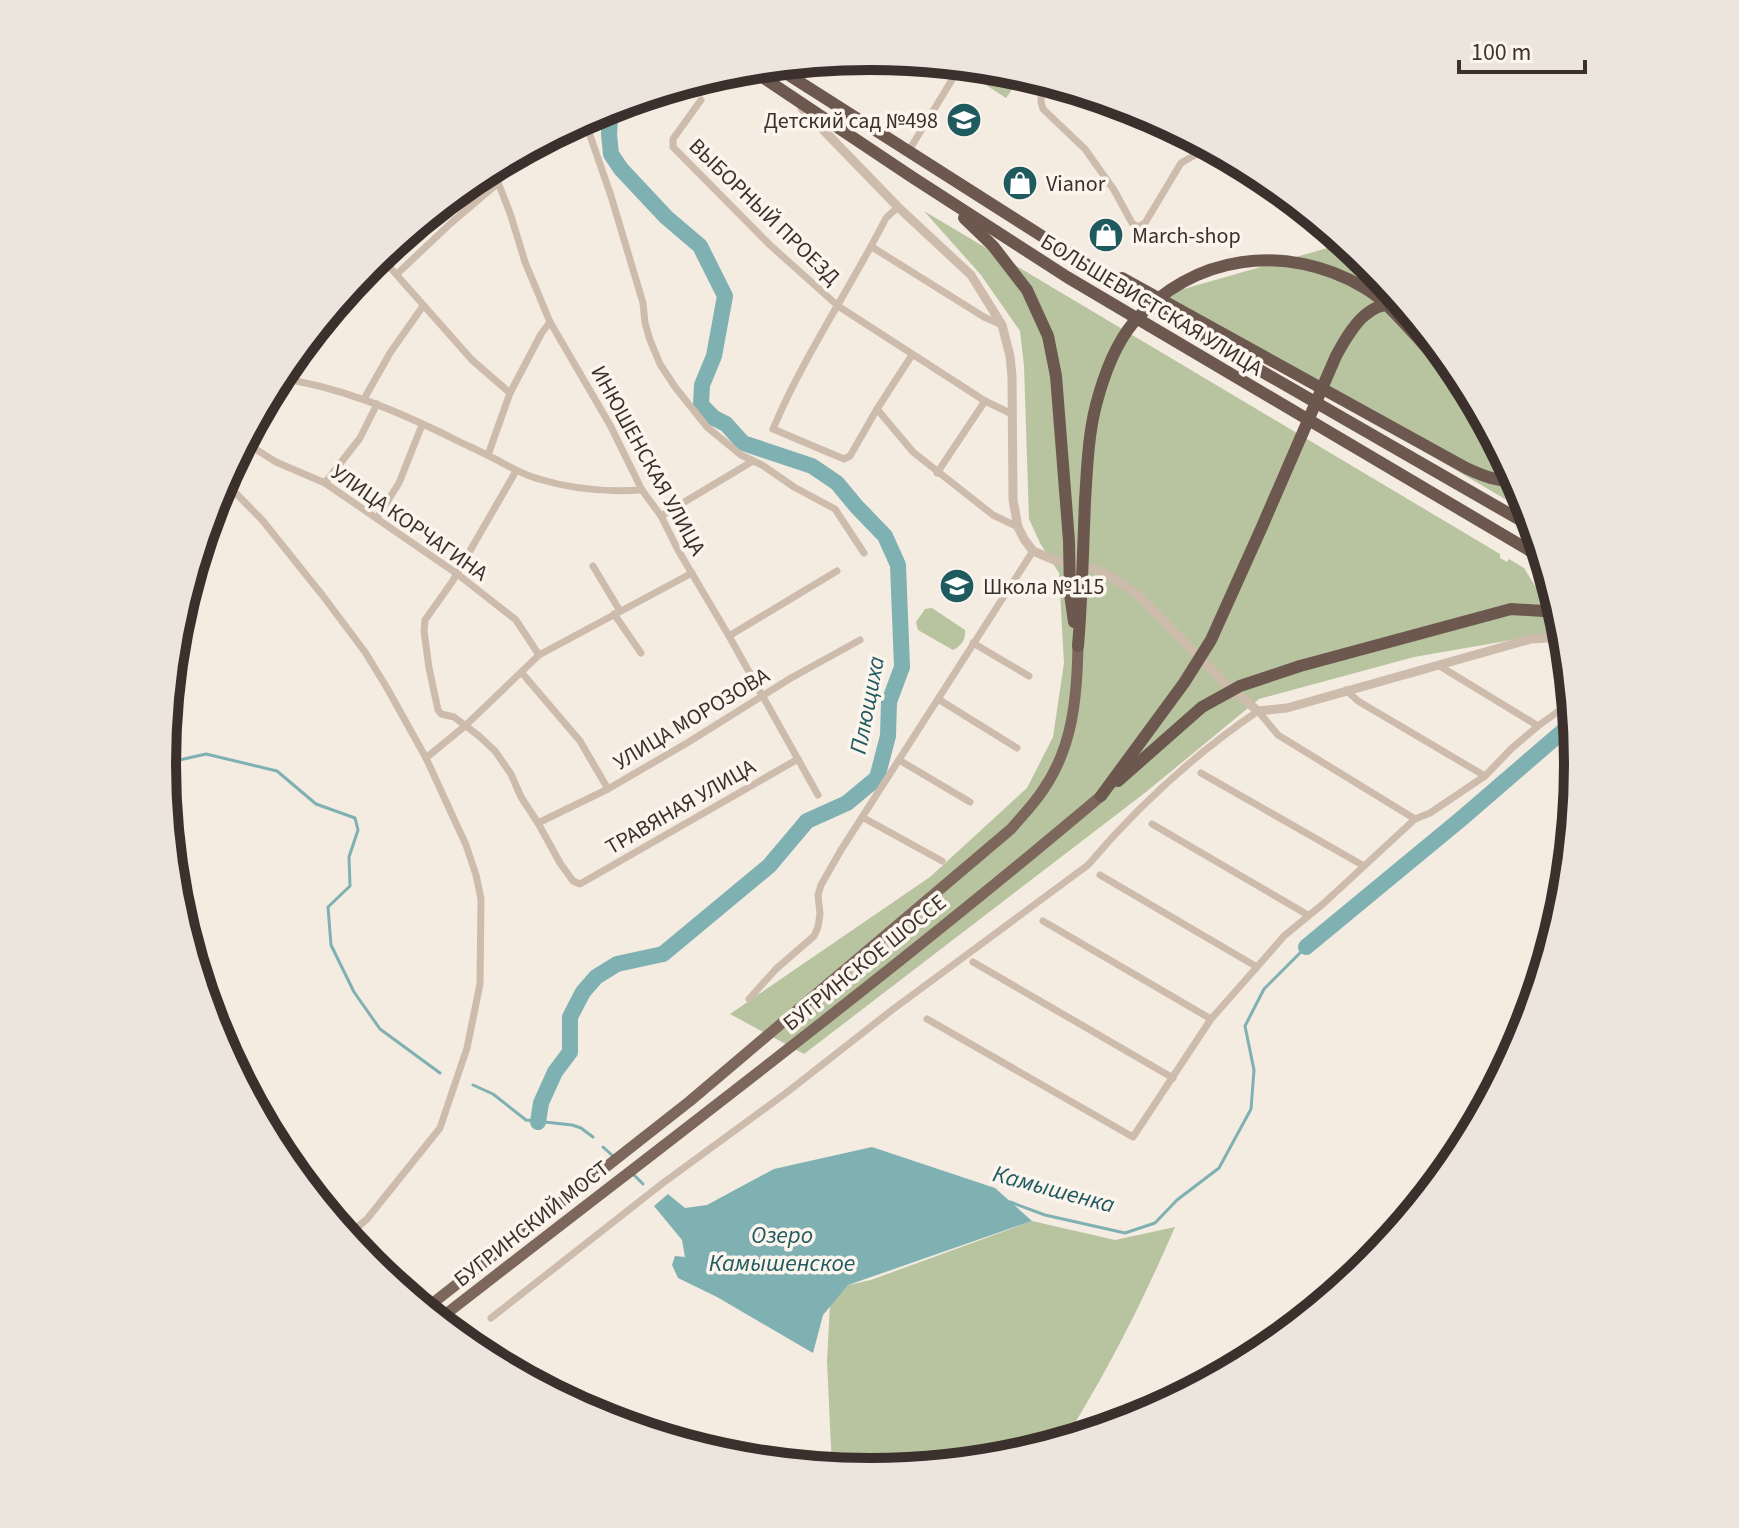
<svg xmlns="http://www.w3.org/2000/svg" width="1739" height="1528" font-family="'Source Sans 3',sans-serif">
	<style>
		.green { fill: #b8c4a0 }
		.water { fill: #7fb0b2 }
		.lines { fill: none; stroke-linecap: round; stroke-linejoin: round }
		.stream { stroke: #7fb0b2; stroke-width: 3 }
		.river { stroke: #7fb0b2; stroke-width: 16 }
		.minor { stroke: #cdbbac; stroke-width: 7 }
		.tertiary { stroke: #cdbbac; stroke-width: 9 }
		.primary { stroke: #7d675c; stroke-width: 11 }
		.trunk { stroke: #6c584f; stroke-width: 12 }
		.labels { text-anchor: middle; stroke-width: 7; stroke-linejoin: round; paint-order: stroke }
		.poi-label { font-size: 22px; fill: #3b302b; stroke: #fbf5ee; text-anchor: start }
		.street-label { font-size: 22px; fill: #3b302b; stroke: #fbf5ee }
		.water-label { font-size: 24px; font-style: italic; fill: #1f5a5e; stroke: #fbf5ee }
		.rim { fill: none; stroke: #3b302b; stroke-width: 10 }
	</style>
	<rect width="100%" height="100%" fill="#f4ebe1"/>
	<!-- green -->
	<g class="green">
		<path d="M974,66l34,4 14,5 -16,23 -37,-24z"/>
		<path d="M924,211l576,343v4l7,4 2,-3 15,9 39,63 -149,26 -155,42 -113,93 -342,262 -74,-40 200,-137 97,-89 26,-51 11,-74 -5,-90 -19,-30 -11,-24 -5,-153 -4,-35 -39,-56z"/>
		<path d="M1345,243l25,21 88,107 66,123 -7,12 -358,-210z"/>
		<path d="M932,608l33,22c1,10 -4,16 -12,20l-35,-20 -2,-8 9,-13z"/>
		<path d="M1032,1221l83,19 60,-13c-32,74 -68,145 -111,214l-57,17 -138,14 -37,-4 -5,-107 3,-56 18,-20 23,-5z"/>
	</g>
	<!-- water -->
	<path class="water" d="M872,1147l123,41 37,33 -184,64 -25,30 -10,38 -96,-56 -39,-19 -6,-13 3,-9 10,1 -3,-17 -28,-34 14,-12 17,14 22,-3 67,-36z"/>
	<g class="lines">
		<!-- stream -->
		<g class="stream">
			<path d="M162,764l44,-10 71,17 39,33 39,14 3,12 -9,27 1,29 -22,21 3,38 23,47 26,37 60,44"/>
			<path d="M473,1085l20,9 33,26 46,5 9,3 12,9"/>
			<path d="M603,1147l11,10"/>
			<path d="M632,1173l11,11"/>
			<path d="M1010,1202l35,13 80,18 30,-10 22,-23 42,-32 32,-59 3,-39 -9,-44 19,-37 42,-42"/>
		</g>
		<!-- river -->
		<g class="river">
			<path d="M1306,947l155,-128 102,-88 10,-13"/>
			<path d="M538,1122l3,-19 14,-31 15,-20v-35l13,-25 13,-15 21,-13 46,-10 106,-88 38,-45 40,-18 30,-25 11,-42 1,-34 13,-35 -4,-102 -13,-29 -28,-29 -20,-24 -25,-17 -69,-23 -17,-19 -12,-6 -13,-13 1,-20 12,-29 11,-60 -25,-50 -34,-29 -45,-48 -10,-15 -2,-20 2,-28"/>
		</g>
		<!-- minor -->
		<g class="minor">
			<path d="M1042,80l-1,22 2,7 42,40 29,41 18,33 4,3h4l5,-3 36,-60 28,-16"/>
			<path d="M701,100l-28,39v8l97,98 68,61 147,95 27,13"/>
			<path d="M584,118l27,78 32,107 2,20 5,17 10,24 15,23 32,40 34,28 21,10 32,22 41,22 29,44"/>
			<path d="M908,152l53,-87"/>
			<path d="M492,167l18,46 15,49 25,60 60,103 32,65 19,26 17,34 51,86 89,159"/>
			<path d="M898,207l-12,11c-36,71 -82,137 -113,211l71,30 6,-3 27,-47 35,-54"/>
			<path d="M872,247l112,70 18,8"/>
			<path d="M379,255l93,105 38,33 31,-59 9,-12"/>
			<path d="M397,274l54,-51 47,-40"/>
			<path d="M277,378c61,8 118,32 173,59 13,7 26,12 39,19 17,8 31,18 50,23 32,10 70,13 103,11"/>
			<path d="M364,399l26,-46 33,-47"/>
			<path d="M877,409l36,43 80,63 25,12"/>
			<path d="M244,439l5,6 27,17 49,21 131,90 60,47 23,35"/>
			<path d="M488,455l22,-62"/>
			<path d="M516,471l-64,111 -27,38 -1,11 5,37 9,42 3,4 13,3 25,19 16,15 16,23 10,23 17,26 22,40 13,18 7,3 218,-125"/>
			<path d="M937,473l48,-72"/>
			<path d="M223,480l40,41 60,75 42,56 22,36 39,70 40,87 10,30 5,24 -1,85 -13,64 -27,80 -73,91 -21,18"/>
			<path d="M325,483l35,-45 17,-34"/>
			<path d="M661,516l92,-55"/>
			<path d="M377,518l22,-35 23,-58"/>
			<path d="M593,566l27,45"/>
			<path d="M614,614l27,39"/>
			<path d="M729,636l108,-65"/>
			<path d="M973,643l56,33"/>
			<path d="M1438,665l100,61"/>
			<path d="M522,673l58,68 28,48"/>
			<path d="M1346,690l12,11 127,75"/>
			<path d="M938,699l79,49"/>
			<path d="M426,758l39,-32 74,-71 153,-82"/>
			<path d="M899,760l71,42"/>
			<path d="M1201,773l163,93"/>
			<path d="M862,817l80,44"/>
			<path d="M538,823l70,-34 79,-46 104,-65 69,-38"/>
			<path d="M1152,824l156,91"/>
			<path d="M1100,875l157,92"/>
			<path d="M1043,921l168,98"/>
			<path d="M973,962l200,116"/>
			<path d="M749,999l27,-30 38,-33 4,-9 2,-13 -2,-19 3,-10 20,-35 192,-299"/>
			<path d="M927,1019l206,118 78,-118 46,-52 27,-31 39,-32 92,-85 15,-6 55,-37 27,-28 26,-22 33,-24"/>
			<path d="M491,1318l172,-135 123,-90 106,-83 196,-145c49,-58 107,-111 170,-154l20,24 137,84"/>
		</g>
		<!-- tertiary -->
		<path class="tertiary" d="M802,108l96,99 73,68 31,50 8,31 2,20 1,124 5,27 6,12 9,12 24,10 24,4 24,8 32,21 91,92 30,25 29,-3 244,-69 34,-2"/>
		<!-- primary -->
		<g class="primary">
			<path d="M424,1310l266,-209 321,-272c11,-13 23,-25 32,-39 30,-43 34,-93 35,-144"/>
			<path d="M437,1321c223,-174 449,-343 664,-525"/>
		</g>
		<!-- trunk -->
		<g class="trunk">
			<path d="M773,65l368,234 127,76 266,153"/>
			<path d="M749,68l163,109 155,100 477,282"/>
			<path d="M964,218l29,28 34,44 21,46 8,40 13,165 1,53 4,28"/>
			<path d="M1122,278l344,190c17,8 32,14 51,13"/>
			<path d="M1078,646c4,-48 5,-96 7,-145 2,-31 3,-65 11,-96 7,-27 19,-60 37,-82 59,-69 153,-81 230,-36 20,11 37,32 53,49 19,21 38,42 57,62"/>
			<path d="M1118,781l84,-74 38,-21 60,-20 211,-57 48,3"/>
			<path d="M1101,796l83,-113 27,-43 50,-111 75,-173c15,-27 31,-57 68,-52"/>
		</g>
	</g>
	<!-- icons -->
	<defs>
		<symbol id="school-disc" viewBox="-11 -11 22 22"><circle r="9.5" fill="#1f5a5e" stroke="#fbf5ee"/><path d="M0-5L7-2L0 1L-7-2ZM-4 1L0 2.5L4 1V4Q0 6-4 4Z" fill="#fff"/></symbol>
		<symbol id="shop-disc" viewBox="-11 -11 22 22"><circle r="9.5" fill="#1f5a5e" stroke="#fbf5ee"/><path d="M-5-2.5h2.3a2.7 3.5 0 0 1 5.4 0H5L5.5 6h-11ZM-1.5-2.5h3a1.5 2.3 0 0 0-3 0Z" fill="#fff"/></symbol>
	</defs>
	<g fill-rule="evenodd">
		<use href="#school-disc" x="944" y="100" width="40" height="40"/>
		<use href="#shop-disc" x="1000" y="163" width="40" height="40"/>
		<use href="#shop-disc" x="1086" y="215" width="40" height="40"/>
		<use href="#school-disc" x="937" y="566" width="40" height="40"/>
	</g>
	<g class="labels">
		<!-- poi labels -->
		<g class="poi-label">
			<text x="938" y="128" text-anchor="end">Детский сад №498</text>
			<text x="1046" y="191">Vianor</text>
			<text x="1132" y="243">March-shop</text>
			<text x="983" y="594">Школа №115</text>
		</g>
		<!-- street labels -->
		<g class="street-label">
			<text transform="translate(765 211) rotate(44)" y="8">ВЫБОРНЫЙ ПРОЕЗД</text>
			<text transform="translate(1152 304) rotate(31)" y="8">БОЛЬШЕВИСТСКАЯ УЛИЦА</text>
			<text transform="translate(649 460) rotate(61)" y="8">ИНЮШЕНСКАЯ УЛИЦА</text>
			<text transform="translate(410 522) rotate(35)" y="8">УЛИЦА КОРЧАГИНА</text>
			<text transform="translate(691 718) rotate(-31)" y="8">УЛИЦА МОРОЗОВА</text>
			<text transform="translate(680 806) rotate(-30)" y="8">ТРАВЯНАЯ УЛИЦА</text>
			<text transform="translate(864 962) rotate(-39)" y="8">БУГРИНСКОЕ ШОССЕ</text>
			<text transform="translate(531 1223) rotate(-38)" y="8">БУГРИНСКИЙ МОСТ</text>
		</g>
		<!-- water labels -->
		<g class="water-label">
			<text transform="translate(867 705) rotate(-79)" y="8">Плющиха</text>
			<text transform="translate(1054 1189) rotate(15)" y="8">Камышенка</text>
			<text x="782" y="1243">Озеро<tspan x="782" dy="28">Камышенское</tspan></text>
		</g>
	</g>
	<!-- crop -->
	<path d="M0 0H1739V1528H0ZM176 764a694 694 0 1 1 1388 0a694 694 0 1 1-1388 0Z" fill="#ece5de" fill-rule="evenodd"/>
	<path class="rim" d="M176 764a694 694 0 1 1 1388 0a694 694 0 1 1-1388 0Z"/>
	<!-- scale -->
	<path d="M1459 60v12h126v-12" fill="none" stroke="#3b302b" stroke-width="4"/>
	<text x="1471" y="60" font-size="24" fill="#3b302b" stroke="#fbf5ee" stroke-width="6" paint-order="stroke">100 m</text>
</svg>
